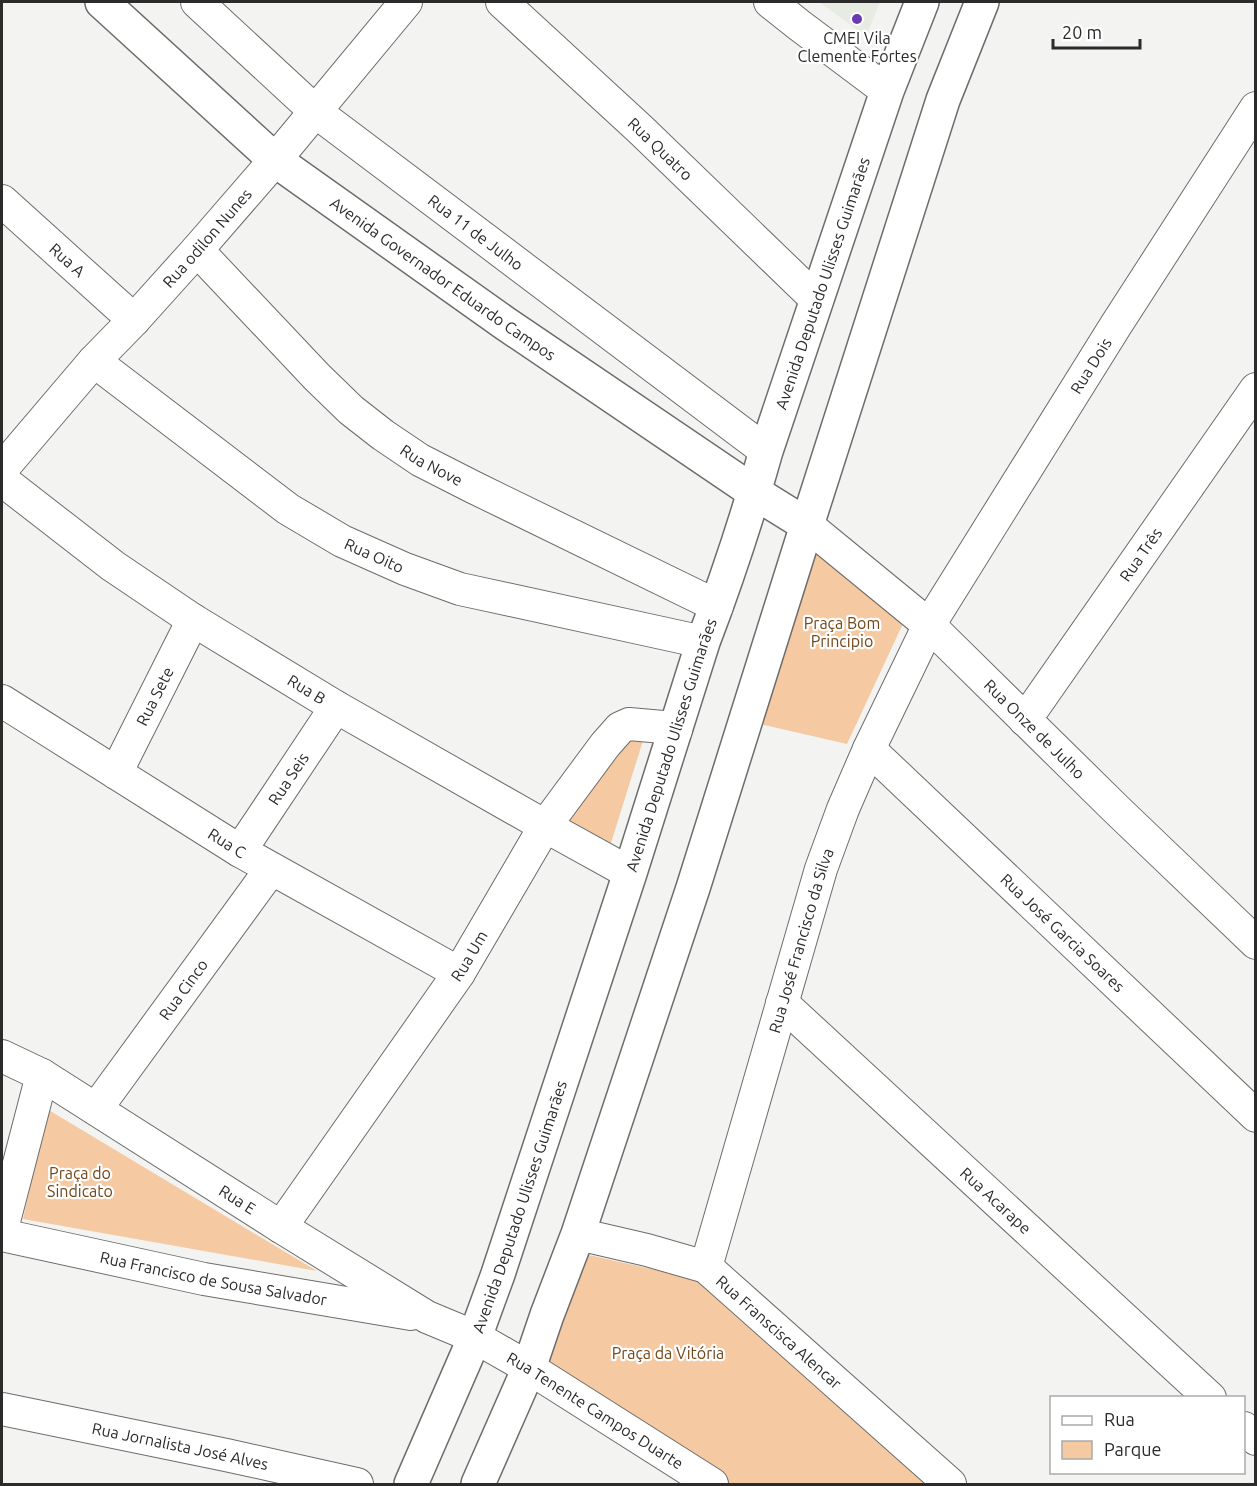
<svg xmlns="http://www.w3.org/2000/svg" width="1257" height="1486" font-family="Ubuntu,sans-serif">
	<style>
		.built { fill: #e6ece1 }
		.green { fill: #f5c9a2 }
		.lines { fill: none; stroke-linecap: round; stroke-linejoin: round }
		.minor-casing { stroke: #6c6d6b; stroke-width: 34 }
		.tertiary-casing { stroke: #6c6d6b; stroke-width: 36 }
		.minor { stroke: #fff; stroke-width: 32 }
		.tertiary { stroke: #fff; stroke-width: 33 }
		.poi-dot { fill: #693ab1; stroke: #fff; stroke-width: 2 }
		.labels { text-anchor: middle; stroke-width: 4.5; stroke-linejoin: round; paint-order: stroke }
		.poi-label { font-size: 16px; fill: #2a2b2a; stroke: #fff }
		.street-label { font-size: 16px; fill: #2a2b2a; stroke: #fff }
		.park-label { font-size: 16px; fill: #714619; stroke: #fff }
	</style>
	<rect width="100%" height="100%" fill="#f3f4f1"/>
	<!-- built -->
	<path class="built" d="M819,2h61l-14,34z"/>
	<!-- green -->
	<g class="green">
		<path d="M819,547l88,68 -60,129 -92,-21z"/>
		<path d="M646,731l-35,112 -52,-27 54,-71z"/>
		<path d="M47,1109l270,162 -294,-52z"/>
		<path d="M584,1254l122,27 226,203h-205l-180,-114z"/>
	</g>
	<g class="lines">
		<defs>
			<g id="minor">
				<path id="s1" d="M197,2l119,110 450,339"/>
				<path id="s2" d="M502,2l139,128 176,170"/>
				<path d="M770,2l29,23 88,66"/>
				<path id="s3" d="M2,201l132,119"/>
				<path id="s4" d="M197,250l120,127 34,33 32,25 37,25 53,27 244,119"/>
				<path id="s5" d="M94,361l194,148 54,32 63,28 55,20 243,53"/>
				<path id="s6" d="M2,469l92,-108 40,-41 63,-70 78,-90 131,-158"/>
				<path id="s7" d="M2,480l111,86 80,54 143,87 209,119 85,47"/>
				<path id="s8" d="M807,525l122,100 187,184 140,134"/>
				<path id="s9" d="M2,701l238,150 219,122"/>
				<path id="s10" d="M1025,720l231,-331"/>
				<path id="s11" d="M869,749l387,367"/>
				<path id="s12" d="M116,773l77,-153"/>
				<path id="s13" d="M240,851l96,-144"/>
				<path id="s14" d="M782,1003l428,395"/>
				<path id="s15" d="M2,1056l40,19 239,152 146,90 48,20 54,31 183,116"/>
				<path id="s16" d="M96,1109l175,-240"/>
				<path id="s17" d="M281,1227l178,-254 86,-147 60,-81 15,-17 9,-4 34,3 13,3"/>
				<path d="M2,1229l40,-154"/>
				<path id="s18" d="M578,1234l69,16 59,17 244,217"/>
				<path id="s19" d="M2,1235l202,44 207,35"/>
				<path id="s20" d="M706,1267l115,-398 22,-60 26,-60 60,-124 187,-300 140,-217"/>
				<path id="s21" d="M2,1409l224,46 131,29"/>
				<path d="M1244,1428l12,11"/>
			</g>
			<g id="tertiary">
				<path id="s22" d="M102,2l173,158 231,164 248,168 53,33"/>
				<path id="s23" d="M411,1484l64,-147 23,-63 132,-401 73,-231c24,-63 45,-127 63,-191l121,-360 35,-89"/>
				<path d="M478,1484l51,-116 18,-53 31,-81 115,-346 114,-363 136,-425 39,-98"/>
			</g>
		</defs>
		<!-- minor casing -->
		<use href="#minor" class="minor-casing"/>
		<!-- tertiary casing -->
		<use href="#tertiary" class="tertiary-casing"/>
		<!-- minor -->
		<use href="#minor" class="minor"/>
		<!-- tertiary -->
		<use href="#tertiary" class="tertiary"/>
	</g>
	<!-- markers -->
	<circle class="poi-dot" cx="857" cy="19" r="6"/>
	<g class="labels">
		<!-- poi labels -->
		<g class="poi-label">
			<text x="857" y="44">CMEI Vila<tspan x="857" dy="18">Clemente Fortes</tspan></text>
		</g>
		<!-- street labels -->
		<g class="street-label">
			<text dy="6" stroke="none"><textPath href="#s2" startOffset="216">Rua Quatro</textPath></text>
			<text dy="6" stroke="none"><textPath href="#s1" startOffset="362">Rua 11 de Julho</textPath></text>
			<text dy="6" stroke="none"><textPath href="#s6" startOffset="309">Rua odilon Nunes</textPath></text>
			<text dy="6" stroke="none"><textPath href="#s3" startOffset="88">Rua A</textPath></text>
			<text dy="6" stroke="none"><textPath href="#s22" startOffset="440">Avenida Governador Eduardo Campos</textPath></text>
			<text dy="6" stroke="none"><textPath href="#s23" startOffset="1270">Avenida Deputado Ulisses Guimarães</textPath></text>
			<text dy="6" stroke="none"><textPath href="#s20" startOffset="987">Rua Dois</textPath></text>
			<text dy="6" stroke="none"><textPath href="#s4" startOffset="320">Rua Nove</textPath></text>
			<text dy="6" stroke="none"><textPath href="#s5" startOffset="342">Rua Oito</textPath></text>
			<text dy="6" stroke="none"><textPath href="#s10" startOffset="202">Rua Três</textPath></text>
			<text dy="6" stroke="none"><textPath href="#s7" startOffset="370">Rua B</textPath></text>
			<text dy="6" stroke="none"><textPath href="#s12" startOffset="86">Rua Sete</textPath></text>
			<text dy="6" stroke="none"><textPath href="#s8" startOffset="306">Rua Onze de Julho</textPath></text>
			<text dy="6" stroke="none"><textPath href="#s23" startOffset="784">Avenida Deputado Ulisses Guimarães</textPath></text>
			<text dy="6" stroke="none"><textPath href="#s13" startOffset="87">Rua Seis</textPath></text>
			<text dy="6" stroke="none"><textPath href="#s9" startOffset="266">Rua C</textPath></text>
			<text dy="6" stroke="none"><textPath href="#s11" startOffset="267">Rua José Garcia Soares</textPath></text>
			<text dy="6" stroke="none"><textPath href="#s20" startOffset="340">Rua José Francisco da Silva</textPath></text>
			<text dy="6" stroke="none"><textPath href="#s17" startOffset="330">Rua Um</textPath></text>
			<text dy="6" stroke="none"><textPath href="#s16" startOffset="148">Rua Cinco</textPath></text>
			<text dy="6" stroke="none"><textPath href="#s15" startOffset="276">Rua E</textPath></text>
			<text dy="6" stroke="none"><textPath href="#s14" startOffset="291">Rua Acarape</textPath></text>
			<text dy="6" stroke="none"><textPath href="#s23" startOffset="298">Avenida Deputado Ulisses Guimarães</textPath></text>
			<text dy="6" stroke="none"><textPath href="#s19" startOffset="216">Rua Francisco de Sousa Salvador</textPath></text>
			<text dy="6" stroke="none"><textPath href="#s18" startOffset="230">Rua Franscisca Alencar</textPath></text>
			<text dy="6" stroke="none"><textPath href="#s15" startOffset="692">Rua Tenente Campos Duarte</textPath></text>
			<text dy="6" stroke="none"><textPath href="#s21" startOffset="182">Rua Jornalista José Alves</textPath></text>
		</g>
		<!-- park labels -->
		<g class="park-label">
			<text x="842" y="629">Praça Bom<tspan x="842" dy="18">Principio</tspan></text>
			<text x="80" y="1179">Praça do<tspan x="80" dy="18">Sindicato</tspan></text>
			<text x="668" y="1359">Praça da Vitória</text>
		</g>
	</g>
	<!-- border -->
	<rect width="1257" height="1486" fill="none" stroke="#2a2b2a" stroke-width="6"/>
	<!-- legend -->
	<rect x="1050" y="1396" width="195" height="78" fill="#ffffff" stroke="#aaaaaa" stroke-width="1.5"/>
	<rect x="1062" y="1416" width="30" height="9" fill="#ffffff" stroke="#aaaaaa" stroke-width="1.5"/>
	<text x="1104" y="1426" font-size="18" fill="#2a2b2a">Rua</text>
	<rect x="1062" y="1441" width="30" height="18" fill="#f5c9a2" stroke="#aaaaaa" stroke-width="1.5"/>
	<text x="1104" y="1456" font-size="18" fill="#2a2b2a">Parque</text>
	<!-- scale -->
	<path d="M1053 39v9h87v-9" fill="none" stroke="#2a2b2a" stroke-width="3"/>
	<text x="1062" y="39" font-size="18" fill="#2a2b2a" stroke="#ffffff" stroke-width="4.5" paint-order="stroke">20 m</text>
</svg>
